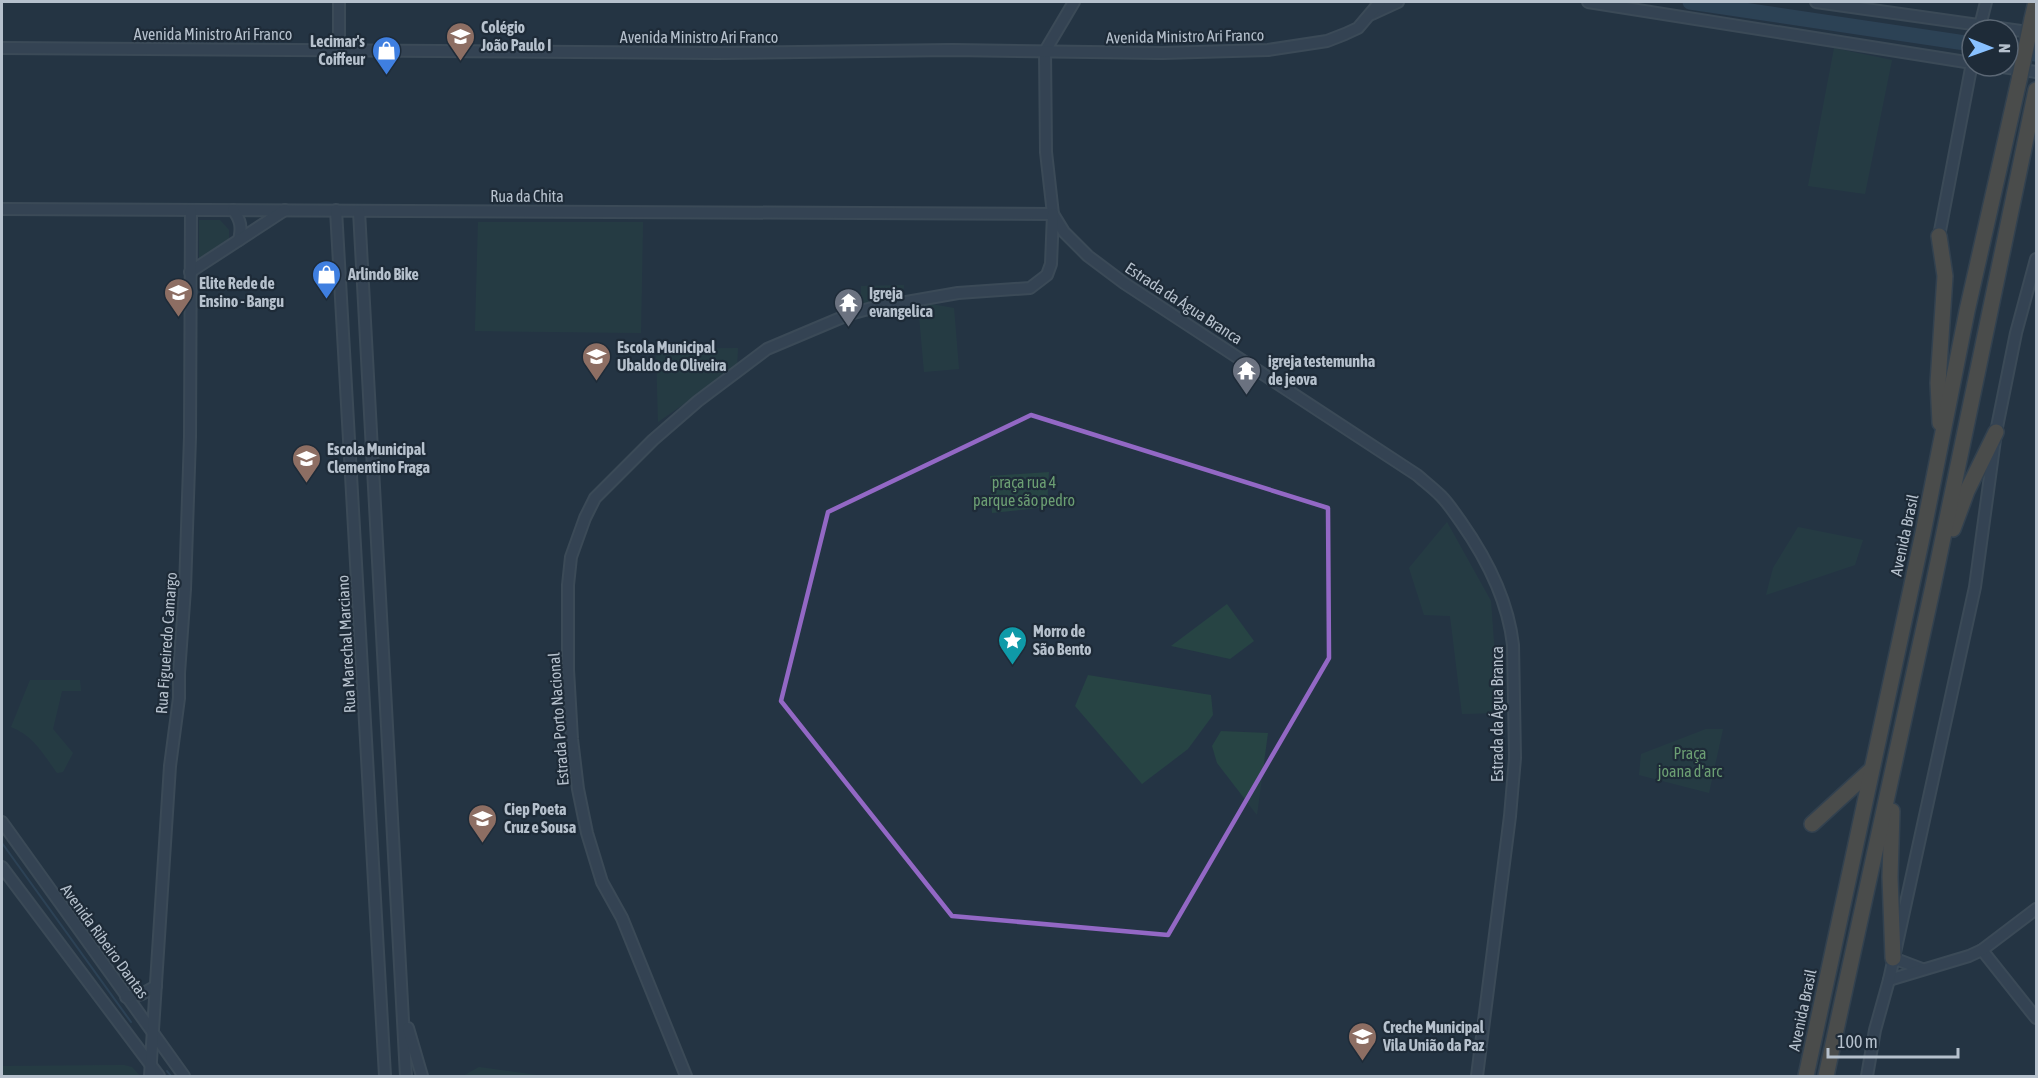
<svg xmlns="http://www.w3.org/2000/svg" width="2038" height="1078" font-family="'Asap Condensed',sans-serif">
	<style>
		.green { fill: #274444 }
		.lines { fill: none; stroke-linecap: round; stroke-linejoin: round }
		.stream { stroke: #37526c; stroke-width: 2 }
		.river { stroke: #37526c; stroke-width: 15 }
		.secondary-casing { stroke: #576470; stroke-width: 14 }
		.highway-casing { stroke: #44515d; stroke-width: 18 }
		.secondary { stroke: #475566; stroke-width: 10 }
		.highway { stroke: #796856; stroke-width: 15 }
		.highway-bridge-casing { stroke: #44515d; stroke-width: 18; stroke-linecap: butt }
		.highway-bridge { stroke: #796856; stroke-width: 15 }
		.marked { fill: none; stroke: #9368c5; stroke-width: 4.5; stroke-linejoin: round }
		.labels { text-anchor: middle; stroke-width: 4.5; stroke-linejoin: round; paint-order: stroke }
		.poi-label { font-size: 16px; font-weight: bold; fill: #b6c1cd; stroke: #1e2b38; text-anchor: start }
		.street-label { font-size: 16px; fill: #b6c1cd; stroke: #1e2b38 }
		.park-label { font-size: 16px; fill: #6c9f73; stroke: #1e2b38 }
	</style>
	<rect width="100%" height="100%" fill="#243444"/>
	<!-- green -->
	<g class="green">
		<path d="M1834,48l58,12 -27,134 -57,-8z"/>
		<path d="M199,220h21l9,10v10l-30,21z"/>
		<path d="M478,222h165l-2,111 -166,-2z"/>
		<path d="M904,285l-1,10 -42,11v-20z"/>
		<path d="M925,303l29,5 5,61 -35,3 -6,-68z"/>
		<path d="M738,348l-1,19 -79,55 -2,-73z"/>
		<path d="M1049,472l-2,35 -55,6 -2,-37z"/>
		<path d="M1447,522l44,79 8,112 -37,1 -12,-98 -26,-1 -15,-47z"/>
		<path d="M1798,527l65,13 -8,25 -89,30 7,-27z"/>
		<path d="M1227,604l27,37 -24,18 -59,-13z"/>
		<path d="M1088,675l123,20 2,20 -25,34 -46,35 -67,-78z"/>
		<path d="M30,680h50l1,11h-19l-9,38 20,24 -10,19 -6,1c-13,-18 -24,-38 -46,-46z"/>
		<path d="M1706,729h17l-14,64 -70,-18 2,-21z"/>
		<path d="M1221,731l47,2 -11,82 -40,-52 -5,-17z"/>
		<path d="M124,1065l8,2 8,9h-138v-10z"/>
		<path d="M479,1067l65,9h-81z"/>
	</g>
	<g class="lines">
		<!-- stream -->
		<g class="stream">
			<path d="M2,843l129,179"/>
			<path d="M167,1071l4,5"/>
		</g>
		<!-- river -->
		<g class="river">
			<path d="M1690,2l282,42"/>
			<path d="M2008,49l28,5"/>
		</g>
		<defs>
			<g id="secondary">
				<path d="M339,2v47"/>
				<path d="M1074,2l-29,49 1,101 7,62 11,18 24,24 36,27 293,192c8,7 17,14 24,21 8,8 14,18 20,26 26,37 47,78 52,123l2,113 -5,58 -33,260"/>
				<path d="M1588,2l384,61"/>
				<path d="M1816,2l220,31"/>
				<path d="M1372,14l26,-12"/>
				<path d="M1979,30l7,-28"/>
				<path d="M2,48l716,5 234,-3 210,3 106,-3 59,-9 18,-7 13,-6 22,-26"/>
				<path d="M1996,66l40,6"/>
				<path d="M2,209l1051,5"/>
				<path d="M233,210c8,10 9,18 6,30"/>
				<path d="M336,210l49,866"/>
				<path d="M359,211l47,865"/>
				<path d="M1939,236l33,-173"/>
				<path d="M190,272l95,-62"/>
				<path d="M2,822l182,254"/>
				<path d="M2,867l157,209"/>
				<path d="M1982,950l54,68"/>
				<path d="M1893,958l29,11"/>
				<path d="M1889,980l80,-24 13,-6 54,-41"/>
				<path d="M126,997l16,-3 14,-8"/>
				<path d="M408,1028l14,48"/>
				<path d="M150,1076l20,-310 9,-68v-25l6,-84 5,-152 1,-227"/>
				<path d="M686,1076l-64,-158 -20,-36 -15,-49 -9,-44 -6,-50 -4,-69v-85l3,-28 14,-39 10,-20 58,-58 45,-39 69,-52 83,-35 22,-6 86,-15 72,-5 17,-13 4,-11 2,-50"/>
				<path d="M1867,1076l8,-46 14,-50 86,-393 21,-155 20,-99 20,-74"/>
			</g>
			<g id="highway">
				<path d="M2032,19l4,-17"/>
				<path d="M1939,236l6,40 -7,107 2,40"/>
				<path d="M1953,529l14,-38 29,-59"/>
				<path d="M1892,811l-2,66 3,81"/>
				<path d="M1812,824l59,-54"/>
				<path d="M1806,1076l117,-543 44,-222 53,-235"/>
				<path d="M1826,1076l107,-490 103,-496"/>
			</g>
		</defs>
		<!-- secondary casing -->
		<use href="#secondary" class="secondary-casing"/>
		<!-- highway casing -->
		<use href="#highway" class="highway-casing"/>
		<!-- secondary -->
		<use href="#secondary" class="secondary"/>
		<!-- highway -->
		<use href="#highway" class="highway"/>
		<defs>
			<path id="highway-bridge" d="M2020,76l12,-57"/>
		</defs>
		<!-- highway-bridge casing -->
		<use href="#highway-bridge" class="highway-bridge-casing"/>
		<!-- highway-bridge -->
		<use href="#highway-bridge" class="highway-bridge"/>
	</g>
	<!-- marked area -->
	<path d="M0 0H2038V1078H0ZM1031,415l297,93 1,150 -161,277 -216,-19 -171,-215 47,-189z" fill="#243444" fill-opacity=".55" fill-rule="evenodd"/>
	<path class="marked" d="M1031,415l297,93 1,150 -161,277 -216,-19 -171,-215 47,-189z"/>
	<!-- icons -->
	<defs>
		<symbol id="university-pin" viewBox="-11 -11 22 30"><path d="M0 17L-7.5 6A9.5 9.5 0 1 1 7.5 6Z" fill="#8d6e63" stroke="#1e2b38"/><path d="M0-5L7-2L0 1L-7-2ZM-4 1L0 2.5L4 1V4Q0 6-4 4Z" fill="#fff"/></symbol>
		<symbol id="shop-pin" viewBox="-11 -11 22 30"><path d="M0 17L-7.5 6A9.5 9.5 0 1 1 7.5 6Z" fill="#3f7fe0" stroke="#1e2b38"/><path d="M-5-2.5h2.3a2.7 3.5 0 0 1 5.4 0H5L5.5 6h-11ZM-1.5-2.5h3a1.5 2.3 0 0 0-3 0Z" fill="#fff"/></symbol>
		<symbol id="school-pin" viewBox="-11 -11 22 30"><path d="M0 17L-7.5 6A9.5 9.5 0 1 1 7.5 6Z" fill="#8d6e63" stroke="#1e2b38"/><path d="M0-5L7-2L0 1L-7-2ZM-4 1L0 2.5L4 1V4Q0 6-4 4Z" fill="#fff"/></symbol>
		<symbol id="temple-pin" viewBox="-11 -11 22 30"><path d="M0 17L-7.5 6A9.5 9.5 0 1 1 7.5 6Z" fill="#6b7280" stroke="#1e2b38"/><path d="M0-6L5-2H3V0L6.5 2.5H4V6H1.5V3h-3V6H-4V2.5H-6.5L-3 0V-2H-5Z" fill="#fff"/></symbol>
		<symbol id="sight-pin" viewBox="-11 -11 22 30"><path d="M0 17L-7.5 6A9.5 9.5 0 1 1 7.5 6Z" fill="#0f9aa8" stroke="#1e2b38"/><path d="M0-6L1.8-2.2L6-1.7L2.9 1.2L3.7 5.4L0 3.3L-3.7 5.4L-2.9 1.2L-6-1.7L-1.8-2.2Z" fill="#fff"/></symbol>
	</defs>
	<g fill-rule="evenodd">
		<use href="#university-pin" x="444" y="20" width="33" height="45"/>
		<use href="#shop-pin" x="370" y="34" width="33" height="45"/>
		<use href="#shop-pin" x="310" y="258" width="33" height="45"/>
		<use href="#school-pin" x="162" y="276" width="33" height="45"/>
		<use href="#temple-pin" x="832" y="286" width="33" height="45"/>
		<use href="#school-pin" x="580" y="340" width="33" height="45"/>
		<use href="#temple-pin" x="1230" y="354" width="33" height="45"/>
		<use href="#school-pin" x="290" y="442" width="33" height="45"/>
		<use href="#sight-pin" x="996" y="624" width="33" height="45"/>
		<use href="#school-pin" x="466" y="802" width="33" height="45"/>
		<use href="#school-pin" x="1346" y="1020" width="33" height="45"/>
	</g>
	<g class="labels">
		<!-- poi labels -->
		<g class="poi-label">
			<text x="481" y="33">Colégio<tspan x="481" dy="18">João Paulo I</tspan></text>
			<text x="365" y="47" text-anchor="end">Lecimar's<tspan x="365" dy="18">Coiffeur</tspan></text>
			<text x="348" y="280">Arlindo Bike</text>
			<text x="199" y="289">Elite Rede de<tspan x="199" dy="18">Ensino - Bangu</tspan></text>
			<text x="869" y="299">Igreja<tspan x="869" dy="18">evangelica</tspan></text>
			<text x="617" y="353">Escola Municipal<tspan x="617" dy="18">Ubaldo de Oliveira</tspan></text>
			<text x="1268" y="367">igreja testemunha<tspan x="1268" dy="18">de jeova</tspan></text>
			<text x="327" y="455">Escola Municipal<tspan x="327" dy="18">Clementino Fraga</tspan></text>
			<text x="1033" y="637">Morro de<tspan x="1033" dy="18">São Bento</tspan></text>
			<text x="504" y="815">Ciep Poeta<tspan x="504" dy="18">Cruz e Sousa</tspan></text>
			<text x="1383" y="1033">Creche Municipal<tspan x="1383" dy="18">Vila União da Paz</tspan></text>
		</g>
		<!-- street labels -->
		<g class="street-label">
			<text x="213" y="40">Avenida Ministro Ari Franco</text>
			<text transform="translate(1185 36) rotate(-1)" y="6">Avenida Ministro Ari Franco</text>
			<text x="699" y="43">Avenida Ministro Ari Franco</text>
			<text x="527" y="202">Rua da Chita</text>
			<text transform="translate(1184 303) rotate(33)" y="6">Estrada da Água Branca</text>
			<text transform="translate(1904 535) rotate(-78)" y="6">Avenida Brasil</text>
			<text transform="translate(166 643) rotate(-86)" y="6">Rua Figueiredo Camargo</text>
			<text transform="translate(346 644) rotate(-93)" y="6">Rua Marechal Marciano</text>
			<text transform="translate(1497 714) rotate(-90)" y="6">Estrada da Água Branca</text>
			<text transform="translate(558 719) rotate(-94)" y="6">Estrada Porto Nacional</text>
			<text transform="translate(105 941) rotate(54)" y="6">Avenida Ribeiro Dantas</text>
			<text transform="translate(1802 1010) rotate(-78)" y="6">Avenida Brasil</text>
		</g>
		<!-- park labels -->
		<g class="park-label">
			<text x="1024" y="488">praça rua 4<tspan x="1024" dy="18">parque são pedro</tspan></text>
			<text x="1690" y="759">Praça<tspan x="1690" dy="18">joana d'arc</tspan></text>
		</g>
	</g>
	<!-- border -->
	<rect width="2038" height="1078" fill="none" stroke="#b6c1cd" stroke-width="6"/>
	<!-- north arrow -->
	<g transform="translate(1990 48) rotate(91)"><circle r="28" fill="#1e2b38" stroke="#5b6774" stroke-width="1.5"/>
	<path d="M0-4.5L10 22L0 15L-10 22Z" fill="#89c1ff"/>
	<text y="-9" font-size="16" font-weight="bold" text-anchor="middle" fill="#b6c1cd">N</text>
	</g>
	<!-- scale -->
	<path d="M1828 1048v9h130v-9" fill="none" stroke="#b6c1cd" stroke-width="3"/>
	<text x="1837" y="1048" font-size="18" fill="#b6c1cd" stroke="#1e2b38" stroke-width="4.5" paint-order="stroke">100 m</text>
</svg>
